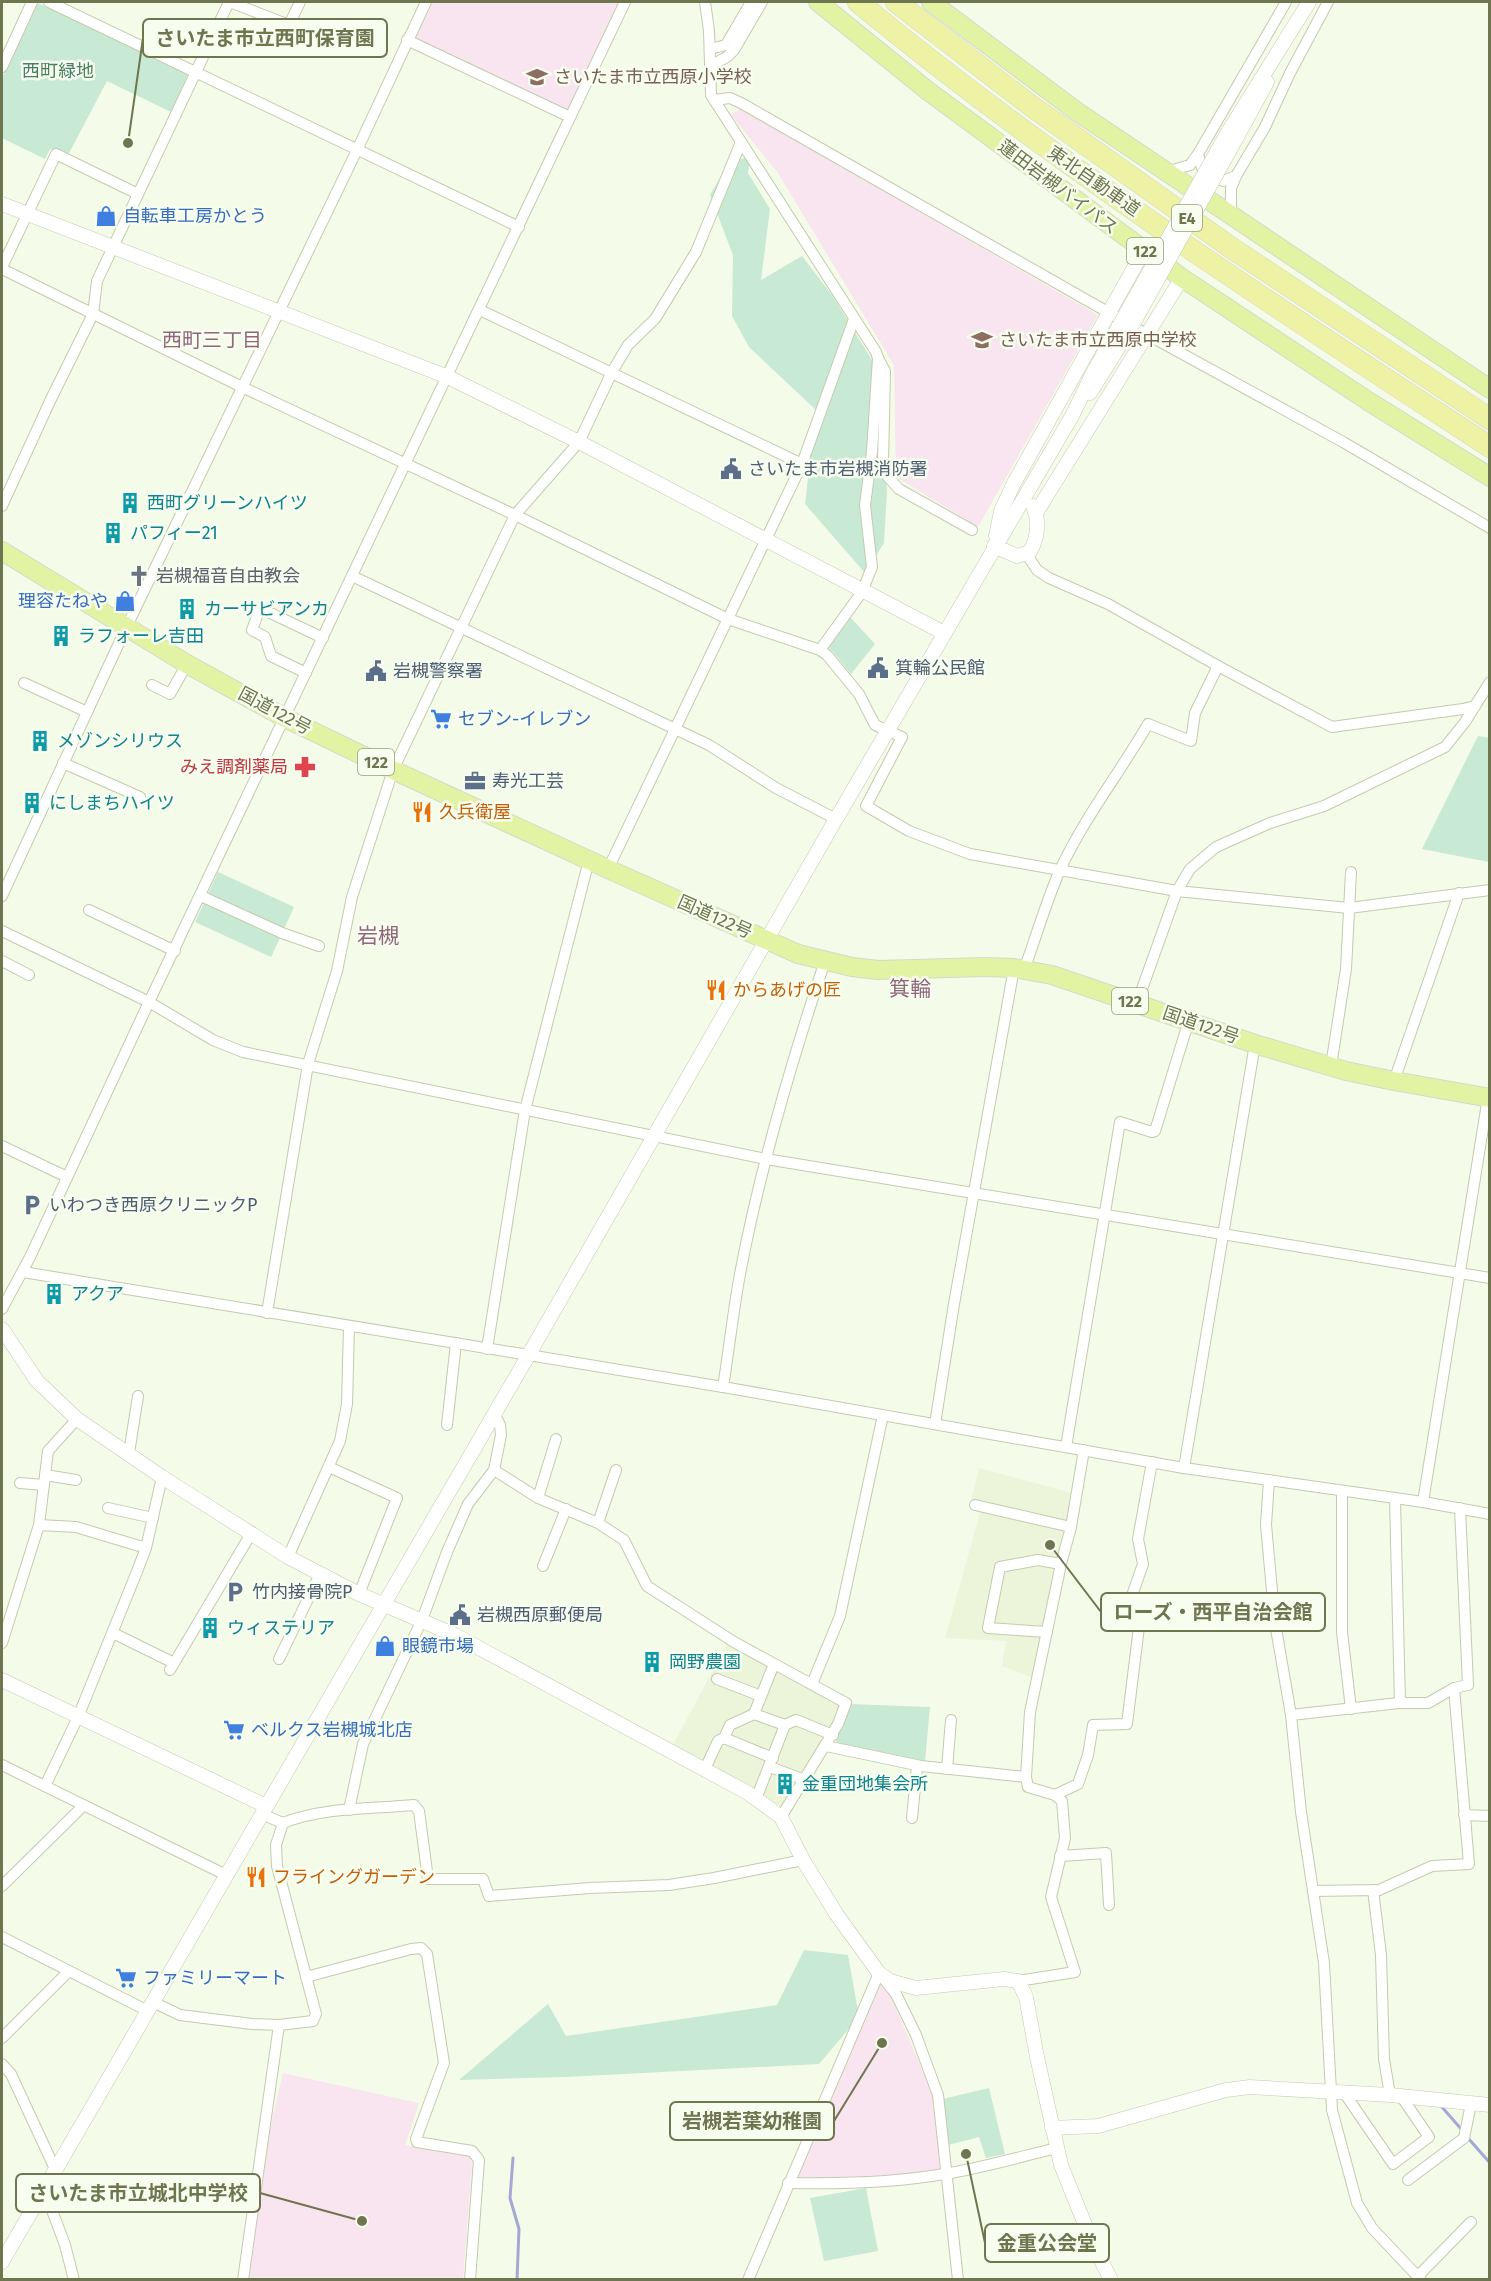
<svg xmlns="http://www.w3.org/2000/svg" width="1491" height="2281" font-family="'Fira Sans','Noto Sans JP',sans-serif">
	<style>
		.residential { fill: #ecf5da }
		.education { fill: #f8e5f0 }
		.green { fill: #c8e9d4 }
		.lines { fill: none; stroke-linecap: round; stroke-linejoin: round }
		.stream { stroke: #a5a8d5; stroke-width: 3 }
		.minor-casing { stroke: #c4cbac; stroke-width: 12 }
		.tertiary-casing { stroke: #c4cbac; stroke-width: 15 }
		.trunk-casing { stroke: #d7d8cd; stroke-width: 20 }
		.motorway-casing { stroke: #d7d8cd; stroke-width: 22 }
		.minor { stroke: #fff; stroke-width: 10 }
		.tertiary { stroke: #fff; stroke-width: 14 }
		.trunk { stroke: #e2f4a4; stroke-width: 18 }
		.motorway { stroke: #eef2a4; stroke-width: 21 }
		.tertiary-bridge-casing { stroke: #c4cbac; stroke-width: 15; stroke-linecap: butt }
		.tertiary-bridge { stroke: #fff; stroke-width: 14 }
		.labels { text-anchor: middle; stroke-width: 5; stroke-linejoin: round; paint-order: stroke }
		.shield { fill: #f8feef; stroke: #989e7e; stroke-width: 1.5 }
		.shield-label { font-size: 16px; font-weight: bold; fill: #6f754e }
		.park-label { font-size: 18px; fill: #497f64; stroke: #f8feef }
		.education-label { font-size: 18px; fill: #785e54; stroke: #f8feef; text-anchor: start }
		.street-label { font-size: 18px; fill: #6f754e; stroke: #f8feef }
		.shop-label { font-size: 18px; fill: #366cbe; stroke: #f8feef; text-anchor: start }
		.service-label { font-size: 18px; fill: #4e5e75; stroke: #f8feef; text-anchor: start }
		.culture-label { font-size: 18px; fill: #0d838f; stroke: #f8feef; text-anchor: start }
		.worship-label { font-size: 18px; fill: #5b616d; stroke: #f8feef; text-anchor: start }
		.health-label { font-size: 18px; fill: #be3a42; stroke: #f8feef; text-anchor: end }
		.food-label { font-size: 18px; fill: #c56008; stroke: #f8feef; text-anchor: start }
		.neighbourhood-label { font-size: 20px; fill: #90667d; stroke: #f8feef }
		.quarter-label { font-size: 21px; fill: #90667d; stroke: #f8feef }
		.leader { fill: none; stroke: #6f754e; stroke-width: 2 }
		.callout-dot { fill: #6f754e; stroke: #f8feef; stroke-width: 2 }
		.callout { fill: #f8feef; stroke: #6f754e; stroke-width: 2 }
		.callout-label { font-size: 20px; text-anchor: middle; font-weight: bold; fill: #6f754e }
	</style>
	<rect width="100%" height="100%" fill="#f4fbe9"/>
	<!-- residential -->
	<g class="residential">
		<path d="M979,1468l93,25 -41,184 -29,-11 4,-25 -61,-3 35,-125 -11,-5z"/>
		<path d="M727,1644l110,58 3,6 -8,21 -48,75 -5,2 -106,-61z"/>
	</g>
	<!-- education -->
	<g class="education">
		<path d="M433,2h186l-52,111 -153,-72z"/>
		<path d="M741,108l357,207 -120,212 -82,-50 -2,-112 -116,-192 -47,-58z"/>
		<path d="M882,1984l5,3 47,111 6,74 -144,8 81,-193z"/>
		<path d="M283,2073l136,30 -14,42 64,11 3,7 -9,116 -214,1 21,-151z"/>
	</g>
	<!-- green -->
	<g class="green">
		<path d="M38,3l150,71 -17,38 -64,-31 -39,74 -18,-6 -5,10 -43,-21v-60z"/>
		<path d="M750,156l-2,17 22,36 -9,71 41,-24 30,39 48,78 7,119 -3,51 -19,30 -60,-69 11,-94 -67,-63 -17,-31 1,-61 -23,-60 18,-31z"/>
		<path d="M850,617l25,27 -24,30 -22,-27z"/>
		<path d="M1478,736l11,2v124l-67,-13z"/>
		<path d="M218,872l76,35 -10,22 -76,-35z"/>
		<path d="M204,903l76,35 -9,19 -76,-35z"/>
		<path d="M850,1704l80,3 -5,54 -88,-18 -2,-5 8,-10z"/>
		<path d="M804,1950l44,5 11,62 -40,47 -254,13 -106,3 89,-76 18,32 211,-31z"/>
		<path d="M989,2088l16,66 -19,4 -7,-21 -31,8 -5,-46z"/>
		<path d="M866,2188l12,63 -54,10 -14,-63z"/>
	</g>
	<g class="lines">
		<!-- stream -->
		<g class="stream">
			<path d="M1441,2106l21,24"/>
			<path d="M1468,2138l22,25"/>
			<path d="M513,2158l-3,40 9,31 -2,51"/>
		</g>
		<defs>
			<g id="minor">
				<path d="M49,2l470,225"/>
				<path d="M230,2l59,23 11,-23"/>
				<path d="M705,2l4,29 2,64 165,257 2,6 -6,94 -7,53 7,62 -10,25 -42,58"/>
				<path d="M1286,2l-88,152 4,14 21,13 13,-5 29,-49 25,-54 38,-71"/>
				<path d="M407,40l163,77"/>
				<path d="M710,49l16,-4 25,-43"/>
				<path d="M710,66l17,-9 7,-7 28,-48"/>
				<path d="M2,67l30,-65"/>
				<path d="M714,100l16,-2 11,5 407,232 195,107 147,86"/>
				<path d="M1166,172l24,-7 8,-11"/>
				<path d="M1231,216v-28l5,-12"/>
				<path d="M2,267l54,-113 82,40"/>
				<path d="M2,269l240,118 273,128 213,104 92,31 7,5 32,39 16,31 27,12 -36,69 43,25 61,23 207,37 172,17 141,-18"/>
				<path d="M480,310l322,154"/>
				<path d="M878,358l7,13 -2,90 5,16 11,12 73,41"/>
				<path d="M2,506l49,-107 42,-85 4,-33 132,-279"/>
				<path d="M1027,555l10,15 12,8 59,26 110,62 114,61 131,-18 12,-3"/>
				<path d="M352,576l357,169 67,43 60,31"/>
				<path d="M306,673l-35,-17 -6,-19 -13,-7 8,-22 63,30"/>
				<path d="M24,683l63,29"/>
				<path d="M152,685l18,9 17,-30"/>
				<path d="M63,763l77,34"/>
				<path d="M608,869l194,-405 52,-145"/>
				<path d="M2,896l124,-268 232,-480 68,-146"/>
				<path d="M201,896l81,37 37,13"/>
				<path d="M89,910l86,41"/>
				<path d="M2,931l147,71 64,38 30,12 523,107 724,119"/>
				<path d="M2,961l27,14"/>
				<path d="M1024,970c12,-33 22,-68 36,-100 24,-52 59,-96 88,-146l43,17 4,-28 23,-47"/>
				<path d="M1137,1003l40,-112 13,-22 26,-22 54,-24 54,-17 121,-59 20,-25 25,-40"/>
				<path d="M1331,1066l15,-97 5,-97"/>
				<path d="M1394,1081l65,-188"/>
				<path d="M2,1146l65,31"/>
				<path d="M23,1272l700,115 461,81 239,34 67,12"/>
				<path d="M2,1309l28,-52 119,-255 476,-1000"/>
				<path d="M267,1313l41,-249 29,-93 15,-74 41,-127 122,-255 64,-73 33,-70 16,-27 27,-26 41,-67 45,-110"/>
				<path d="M487,1349l38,-239 64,-250"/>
				<path d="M723,1387c6,-37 10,-75 17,-113 20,-106 51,-211 85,-313"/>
				<path d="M935,1424l19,-120 60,-336"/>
				<path d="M447,1425l9,-82"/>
				<path d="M1066,1447l54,-325 32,10 3,-1 34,-111"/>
				<path d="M129,1453l9,-57"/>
				<path d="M329,1467l68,31 -38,96"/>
				<path d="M1184,1468l71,-424"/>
				<path d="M494,1470l44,28 60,25 26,17 23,46 87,56 112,61 -8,21 -57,93"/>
				<path d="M45,1475l31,5"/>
				<path d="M1269,1480l-3,45 9,98 16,92 10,97 23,151 8,147 25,93 15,25 49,52"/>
				<path d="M20,1483l24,2"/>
				<path d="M1342,1491v141l9,77"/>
				<path d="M538,1498l18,-59"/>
				<path d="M1395,1499l5,204"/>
				<path d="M1423,1502l65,-405"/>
				<path d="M975,1505l96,22"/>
				<path d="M108,1508l45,10"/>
				<path d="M598,1523l18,-53"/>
				<path d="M39,1525l37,2 70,21"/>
				<path d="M288,1557l52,-116 7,-37 2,-77"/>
				<path d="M543,1566l23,-57"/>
				<path d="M1047,1632l-59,-4 12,-61 38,-7 23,4"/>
				<path d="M113,1633l61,30"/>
				<path d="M2,1643l37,-118 9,-74 29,-32"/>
				<path d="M279,1659l41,-85"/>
				<path d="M170,1670l82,-138"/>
				<path d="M717,1679l44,17"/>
				<path d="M812,1684l28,-68 43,-201"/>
				<path d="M754,1714l31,11"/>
				<path d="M1291,1715l108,-12h29l26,-15 14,-3 -8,-177"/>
				<path d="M724,1738l49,20"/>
				<path d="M826,1746l95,20 105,11"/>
				<path d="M2,1765l224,110"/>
				<path d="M770,1767l35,13"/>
				<path d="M947,1769l4,-49"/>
				<path d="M704,1771l14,-30 6,-3 6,-13 24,-11 20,-50"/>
				<path d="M45,1786l33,-69 58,-143 10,-26 16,-71"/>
				<path d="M1055,1795l23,-11 10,-29 5,-30 34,-1 12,-97 -9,-12 -1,-11 14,-40 -5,-25 14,-77"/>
				<path d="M756,1799l29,-74 11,-5 37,15"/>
				<path d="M349,1810l14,-66 59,-124 25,-68 21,-48 26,-34 7,-35 -1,-10 -6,-12"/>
				<path d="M261,1814l22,9"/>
				<path d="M1464,1815l26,1"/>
				<path d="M912,1818l5,-52"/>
				<path d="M1060,1856l46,-3 3,52"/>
				<path d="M2,1886l81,-80"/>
				<path d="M1373,1890l8,65 3,104 6,36"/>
				<path d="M1313,1891l66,-1 53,-24 37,-2 -15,-176"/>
				<path d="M2,1937l146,74"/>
				<path d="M306,1977l105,-28 10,-1 6,6 17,109 -28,76 1,3 55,9 7,9 -9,120"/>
				<path d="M1018,1981l57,-9 -24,-75 14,-59 -3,-37 -7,-6 -27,-8 -2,-10 4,-65 31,-148 10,-37 13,-77"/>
				<path d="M153,2002l27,13 72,9 27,1 34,-4 3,-7 -39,-148 -1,-21 7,-22c40,-16 89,-14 131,-18l5,6 9,68h55l6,17 101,-8 79,-3 45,-7 89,-18"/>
				<path d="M2,2038l66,-66"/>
				<path d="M2,2064l9,10 44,95"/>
				<path d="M1345,2094l48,70 36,-27 -28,-41"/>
				<path d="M1408,2180l56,-42 7,-34"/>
				<path d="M788,2183c52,1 105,0 156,-9 38,-6 75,-17 113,-26"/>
				<path d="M44,2189l21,56 9,35"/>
				<path d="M1418,2276l53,-54"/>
				<path d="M243,2280l36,-255"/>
				<path d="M748,2280l131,-307 17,21 20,41 22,60 20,185"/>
			</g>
			<g id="tertiary">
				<path d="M1228,132l81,-130"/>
				<path d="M1237,137l30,-55"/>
				<path d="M2,204l446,173 131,65 365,191"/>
				<path d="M1090,393l39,-62"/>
				<path d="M1036,513l146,-235"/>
				<path d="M996,536l5,-25 13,-28 130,-233"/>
				<path d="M994,546l23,10 13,-4c8,-15 10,-30 3,-46"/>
				<path d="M2,1329l35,52 40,38 85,58 126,80 71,37 96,41 293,158 33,24 22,43 34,55 42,58 11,8 26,7 88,-9 14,2 8,16 11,60 24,108 31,77 19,38"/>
				<path d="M2,1680l264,126"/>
				<path d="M1052,2128l46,-2 128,-36 24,-3 140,8 100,10"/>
				<path d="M2,2262l526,-906 308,-537 236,-403 20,-41 27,-49"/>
			</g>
			<g id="trunk">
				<path d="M818,2l110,89 254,187 186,123 122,76"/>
				<path d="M931,2l145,109 414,278"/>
				<path d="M2,551l185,113 98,54 108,52 215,99 190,85 54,13 26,3 107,-3 29,1 38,7 203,69 91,27 48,10 96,17"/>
			</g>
			<g id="motorway">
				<path d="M858,2c199,164 416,304 632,445"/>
				<path d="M896,2l134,103 200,142 260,172"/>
			</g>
		</defs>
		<!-- minor casing -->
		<use href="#minor" class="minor-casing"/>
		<!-- tertiary casing -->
		<use href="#tertiary" class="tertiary-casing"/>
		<!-- trunk casing -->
		<use href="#trunk" class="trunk-casing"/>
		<!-- motorway casing -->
		<use href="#motorway" class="motorway-casing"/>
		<!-- minor -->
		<use href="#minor" class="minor"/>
		<!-- tertiary -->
		<use href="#tertiary" class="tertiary"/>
		<!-- trunk -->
		<use href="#trunk" class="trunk"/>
		<!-- motorway -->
		<use href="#motorway" class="motorway"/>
		<defs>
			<g id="tertiary-bridge">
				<path d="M1119,326l109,-194"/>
				<path d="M1129,331l108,-194"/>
			</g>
		</defs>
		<!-- tertiary-bridge casing -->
		<use href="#tertiary-bridge" class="tertiary-bridge-casing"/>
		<!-- tertiary-bridge -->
		<use href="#tertiary-bridge" class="tertiary-bridge"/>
	</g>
	<!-- icons -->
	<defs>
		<symbol id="school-bare" viewBox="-9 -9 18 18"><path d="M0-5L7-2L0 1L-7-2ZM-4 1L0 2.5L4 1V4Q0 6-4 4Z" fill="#8d6e63" stroke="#f8feef" stroke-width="2.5" paint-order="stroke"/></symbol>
		<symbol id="shop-bare" viewBox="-9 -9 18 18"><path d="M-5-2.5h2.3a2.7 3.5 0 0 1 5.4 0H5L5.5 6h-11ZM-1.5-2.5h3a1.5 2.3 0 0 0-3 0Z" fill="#3f7fe0" stroke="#f8feef" stroke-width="2.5" paint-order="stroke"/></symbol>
		<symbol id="civic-bare" viewBox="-9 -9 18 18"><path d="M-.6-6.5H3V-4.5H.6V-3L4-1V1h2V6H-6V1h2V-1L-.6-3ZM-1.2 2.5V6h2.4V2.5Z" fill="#5c6f8a" stroke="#f8feef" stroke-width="2.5" paint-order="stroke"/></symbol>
		<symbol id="building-bare" viewBox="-9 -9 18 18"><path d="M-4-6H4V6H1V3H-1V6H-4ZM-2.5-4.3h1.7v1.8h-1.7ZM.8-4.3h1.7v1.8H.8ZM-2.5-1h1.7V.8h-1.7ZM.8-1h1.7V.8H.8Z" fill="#0f9aa8" stroke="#f8feef" stroke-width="2.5" paint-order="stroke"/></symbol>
		<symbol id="church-bare" viewBox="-9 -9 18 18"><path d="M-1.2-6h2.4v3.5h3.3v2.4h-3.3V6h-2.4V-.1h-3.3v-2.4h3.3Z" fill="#6b7280" stroke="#f8feef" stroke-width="2.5" paint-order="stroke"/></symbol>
		<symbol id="supermarket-bare" viewBox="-9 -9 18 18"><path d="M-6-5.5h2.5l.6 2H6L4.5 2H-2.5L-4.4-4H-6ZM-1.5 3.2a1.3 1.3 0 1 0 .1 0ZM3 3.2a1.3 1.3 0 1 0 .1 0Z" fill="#3f7fe0" stroke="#f8feef" stroke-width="2.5" paint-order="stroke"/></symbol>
		<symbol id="pharmacy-bare" viewBox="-9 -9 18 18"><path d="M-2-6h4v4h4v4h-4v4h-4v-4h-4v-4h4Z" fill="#e0444e" stroke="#f8feef" stroke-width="2.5" paint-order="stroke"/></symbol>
		<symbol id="office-bare" viewBox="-9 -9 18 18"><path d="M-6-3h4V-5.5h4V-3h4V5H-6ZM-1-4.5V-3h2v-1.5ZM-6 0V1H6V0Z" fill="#5c6f8a" stroke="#f8feef" stroke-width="2.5" paint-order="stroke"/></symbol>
		<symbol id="restaurant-bare" viewBox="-9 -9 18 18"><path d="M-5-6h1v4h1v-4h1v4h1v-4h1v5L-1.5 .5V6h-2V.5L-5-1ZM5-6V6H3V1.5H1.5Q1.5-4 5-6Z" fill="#e8710a" stroke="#f8feef" stroke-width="2.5" paint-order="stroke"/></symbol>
		<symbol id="parking-bare" viewBox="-9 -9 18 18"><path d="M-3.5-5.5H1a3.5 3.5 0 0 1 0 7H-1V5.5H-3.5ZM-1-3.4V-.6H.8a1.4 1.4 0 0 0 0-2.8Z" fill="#5c6f8a" stroke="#f8feef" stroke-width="2.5" paint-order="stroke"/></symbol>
	</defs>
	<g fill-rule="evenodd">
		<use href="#school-bare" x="522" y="62" width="30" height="30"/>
		<use href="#shop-bare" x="91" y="201" width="30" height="30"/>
		<use href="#school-bare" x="967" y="325" width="30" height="30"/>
		<use href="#civic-bare" x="716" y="454" width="30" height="30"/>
		<use href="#building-bare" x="115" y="488" width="30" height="30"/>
		<use href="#building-bare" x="98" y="518" width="30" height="30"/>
		<use href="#church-bare" x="124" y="561" width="30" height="30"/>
		<use href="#shop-bare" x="110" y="586" width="30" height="30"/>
		<use href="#building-bare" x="172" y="594" width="30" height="30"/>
		<use href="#building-bare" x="46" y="621" width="30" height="30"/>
		<use href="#civic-bare" x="863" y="653" width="30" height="30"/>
		<use href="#civic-bare" x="361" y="656" width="30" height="30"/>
		<use href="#supermarket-bare" x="426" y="704" width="30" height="30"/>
		<use href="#building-bare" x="25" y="726" width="30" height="30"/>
		<use href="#pharmacy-bare" x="290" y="752" width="30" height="30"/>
		<use href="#office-bare" x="460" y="766" width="30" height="30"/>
		<use href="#building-bare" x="17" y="788" width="30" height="30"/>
		<use href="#restaurant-bare" x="407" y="797" width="30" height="30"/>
		<use href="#restaurant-bare" x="701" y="975" width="30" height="30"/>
		<use href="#parking-bare" x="17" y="1190" width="30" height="30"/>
		<use href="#building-bare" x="39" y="1279" width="30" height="30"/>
		<use href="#parking-bare" x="220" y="1577" width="30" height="30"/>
		<use href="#civic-bare" x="445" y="1600" width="30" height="30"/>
		<use href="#building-bare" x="195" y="1613" width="30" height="30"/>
		<use href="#shop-bare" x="370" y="1631" width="30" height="30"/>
		<use href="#building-bare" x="637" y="1647" width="30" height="30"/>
		<use href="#supermarket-bare" x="219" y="1715" width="30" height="30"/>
		<use href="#building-bare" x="770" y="1769" width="30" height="30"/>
		<use href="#restaurant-bare" x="241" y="1862" width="30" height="30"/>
		<use href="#supermarket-bare" x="111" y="1963" width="30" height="30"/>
	</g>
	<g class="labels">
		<!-- shield labels -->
		<g class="shield">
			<rect x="1172" y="205" width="30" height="26" rx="4.5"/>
			<rect x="1127" y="238" width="36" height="26" rx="4.5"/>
			<rect x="358" y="749" width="36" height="26" rx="4.5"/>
			<rect x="1112" y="988" width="36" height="26" rx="4.5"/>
		</g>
		<g class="shield-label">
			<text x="1187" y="224">E4</text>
			<text x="1145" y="257">122</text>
			<text x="376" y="768">122</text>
			<text x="1130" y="1007">122</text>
		</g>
		<!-- park labels -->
		<g class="park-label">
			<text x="58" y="77">西町緑地</text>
		</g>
		<!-- education labels -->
		<g class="education-label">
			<text x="554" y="83">さいたま市立西原小学校</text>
			<text x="999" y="346">さいたま市立西原中学校</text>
		</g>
		<!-- street labels -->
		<g class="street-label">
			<text transform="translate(1094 181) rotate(35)" y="6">東北自動車道</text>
			<text transform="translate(1058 187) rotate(37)" y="6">蓮田岩槻バイパス</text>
			<text transform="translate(275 711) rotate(28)" y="6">国道122号</text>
			<text transform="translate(715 917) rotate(24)" y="6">国道122号</text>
			<text transform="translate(1201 1025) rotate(19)" y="6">国道122号</text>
		</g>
		<!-- shop labels -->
		<g class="shop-label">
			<text x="123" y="222">自転車工房かとう</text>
			<text x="108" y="607" text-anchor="end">理容たねや</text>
			<text x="458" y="725">セブン-イレブン</text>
			<text x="402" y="1652">眼鏡市場</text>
			<text x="251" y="1736">ベルクス岩槻城北店</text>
			<text x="143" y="1984">ファミリーマート</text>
		</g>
		<!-- service labels -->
		<g class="service-label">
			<text x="748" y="475">さいたま市岩槻消防署</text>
			<text x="895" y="674">箕輪公民館</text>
			<text x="393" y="677">岩槻警察署</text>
			<text x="492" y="787">寿光工芸</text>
			<text x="49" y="1211">いわつき西原クリニックP</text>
			<text x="252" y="1598">竹内接骨院P</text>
			<text x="477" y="1621">岩槻西原郵便局</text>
		</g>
		<!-- culture labels -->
		<g class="culture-label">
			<text x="147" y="509">西町グリーンハイツ</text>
			<text x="130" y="539">パフィー21</text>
			<text x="204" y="615">カーサビアンカ</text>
			<text x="78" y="642">ラフォーレ吉田</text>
			<text x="57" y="747">メゾンシリウス</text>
			<text x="49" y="809">にしまちハイツ</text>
			<text x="71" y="1300">アクア</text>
			<text x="227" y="1634">ウィステリア</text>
			<text x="669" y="1668">岡野農園</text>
			<text x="802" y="1790">金重団地集会所</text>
		</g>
		<!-- worship labels -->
		<g class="worship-label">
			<text x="156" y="582">岩槻福音自由教会</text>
		</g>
		<!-- health labels -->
		<g class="health-label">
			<text x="288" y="773">みえ調剤薬局</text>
		</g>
		<!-- food labels -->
		<g class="food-label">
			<text x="439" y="818">久兵衛屋</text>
			<text x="733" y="996">からあげの匠</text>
			<text x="273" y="1883">フライングガーデン</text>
		</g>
		<!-- neighbourhood labels -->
		<g class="neighbourhood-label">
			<text x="212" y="347">西町三丁目</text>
		</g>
		<!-- quarter labels -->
		<g class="quarter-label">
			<text x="378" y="943">岩槻</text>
			<text x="910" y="996">箕輪</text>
		</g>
	</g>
	<!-- callouts -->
	<path class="leader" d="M128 143L143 38M1050 1545L1101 1612M882 2043L834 2121M362 2221L260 2193M966 2154L985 2243"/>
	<g class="callout-dot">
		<circle cx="128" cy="143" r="6"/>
		<circle cx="1050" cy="1545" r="6"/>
		<circle cx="882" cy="2043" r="6"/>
		<circle cx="362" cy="2221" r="6"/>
		<circle cx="966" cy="2154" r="6"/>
	</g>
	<g class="callout">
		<rect x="143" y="19" width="244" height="38" rx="6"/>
		<rect x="1101" y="1593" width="224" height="38" rx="6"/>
		<rect x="670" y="2102" width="164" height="38" rx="6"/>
		<rect x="16" y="2174" width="244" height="38" rx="6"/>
		<rect x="985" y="2224" width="124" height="38" rx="6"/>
	</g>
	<g class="callout-label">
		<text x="265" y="45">さいたま市立西町保育園</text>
		<text x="1213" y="1619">ローズ・西平自治会館</text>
		<text x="752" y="2128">岩槻若葉幼稚園</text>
		<text x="138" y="2200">さいたま市立城北中学校</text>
		<text x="1047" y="2250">金重公会堂</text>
	</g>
	<!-- border -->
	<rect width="1491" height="2281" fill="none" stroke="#6f754e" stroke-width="6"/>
</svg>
